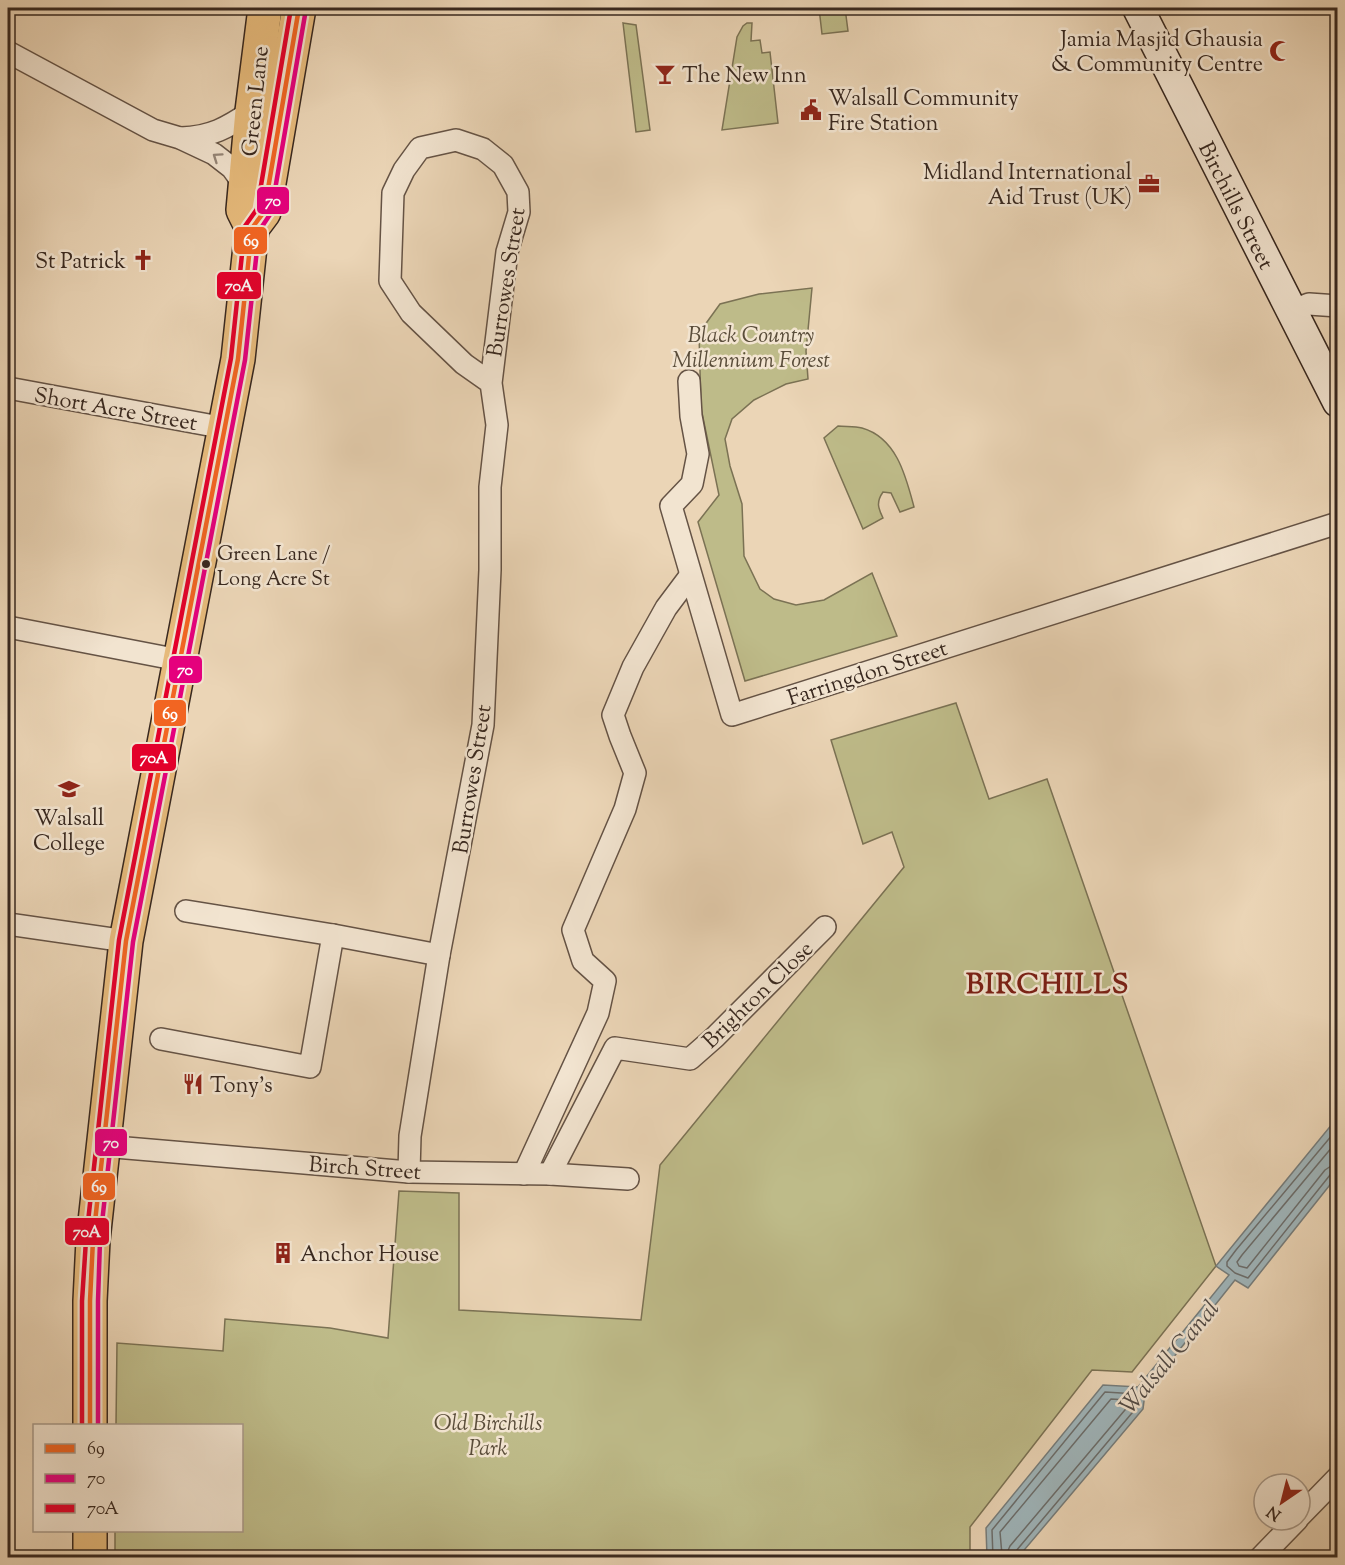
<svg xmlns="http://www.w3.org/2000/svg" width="1345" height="1565" font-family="'Sorts Mill Goudy',serif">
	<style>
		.green { fill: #bebb89; stroke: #7b7254; stroke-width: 1.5 }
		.water { fill: #9fb5ba; stroke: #767d7c; stroke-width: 1.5 }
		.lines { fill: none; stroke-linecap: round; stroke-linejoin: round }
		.shore { stroke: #6c6e6c; stroke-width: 1.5 }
		.street-casing { stroke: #655345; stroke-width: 24 }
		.secondary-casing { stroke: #38281f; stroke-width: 33 }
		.highway-casing { stroke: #38281f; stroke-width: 36 }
		.street { stroke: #f2e4d0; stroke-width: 21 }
		.secondary { stroke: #f2e4d0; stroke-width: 30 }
		.highway { stroke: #e6ba7b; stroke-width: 33 }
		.bus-1-casing { stroke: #f2e4d0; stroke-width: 9 }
		.bus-2-casing { stroke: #f2e4d0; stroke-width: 9 }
		.bus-3-casing { stroke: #f2e4d0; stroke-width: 9 }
		.bus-1 { stroke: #f26522; stroke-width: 4.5 }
		.bus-2 { stroke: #e5007d; stroke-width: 4.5 }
		.bus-3 { stroke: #e4002b; stroke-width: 4.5 }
		.oneway { stroke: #958678 }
		.bus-dot { fill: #38281f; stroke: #f2e4d0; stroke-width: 2 }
		.labels { text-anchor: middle; stroke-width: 5; stroke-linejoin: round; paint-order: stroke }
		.bus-label { font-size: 20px; fill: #38281f; stroke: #f2e4d0; text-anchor: start }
		.poi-label { font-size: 22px; fill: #38281f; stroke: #f2e4d0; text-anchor: start }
		.street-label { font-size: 22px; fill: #38281f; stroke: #f2e4d0 }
		.park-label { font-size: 22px; font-style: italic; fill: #5a4d3a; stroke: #f2e4d0 }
		.water-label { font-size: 24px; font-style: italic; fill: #524b46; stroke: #f2e4d0 }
		.district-label { font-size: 28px; font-weight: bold; letter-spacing: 1.5px; fill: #7a1f14; stroke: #f2e4d0 }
		.line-badge { stroke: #f2e4d0; stroke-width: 2 }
		.badge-label { font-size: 16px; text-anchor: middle; font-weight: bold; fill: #fff }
	</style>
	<rect width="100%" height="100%" fill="#ebd5b6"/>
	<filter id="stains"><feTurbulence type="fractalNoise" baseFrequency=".00333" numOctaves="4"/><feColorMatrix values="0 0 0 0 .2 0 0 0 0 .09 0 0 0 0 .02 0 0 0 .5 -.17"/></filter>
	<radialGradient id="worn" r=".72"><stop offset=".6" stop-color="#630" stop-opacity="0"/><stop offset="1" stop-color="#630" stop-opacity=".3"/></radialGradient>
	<!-- green -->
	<g class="green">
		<path d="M819,8h26l3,23 -26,3z"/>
		<path d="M623,23l13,2 14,105 -14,2z"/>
		<path d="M747,23h5l-1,18 9,-1 2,13 8,-1 8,71 -56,7 15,-93 6,-11z"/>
		<path d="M812,288l-6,63 2,28 -22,5 -32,16 -22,19 -7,20 5,27 12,38 2,52 16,33 14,10 22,6 28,-5 48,-27 25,63 -152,45 -47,-159 21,-27 -18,-87 -2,-75 21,-29 39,-10z"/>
		<path d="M838,426c7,1 16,0 24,2 35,10 44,49 52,79l-14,5 -9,-19 -8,-1c-7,10 -5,16 0,26l-20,11 -39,-91z"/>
		<path d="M956,703l33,96 58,-20 169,487 -84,106 -40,-2 -122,157v30h-855v-26l127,-1v-104l-126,-1 1,-82 106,8 2,-32 105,9 58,10 11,-147 60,2v117l182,10 19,-155 244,-298 -12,-35 -29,12 -32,-104z"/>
	</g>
	<!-- water -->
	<path class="water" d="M1337,1118v58l-89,112 -13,-8 -90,113 -2,16 -123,146 -4,2h-29l-1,-29 117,-143 35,2 91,-112 -13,-9z"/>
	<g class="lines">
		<!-- shore -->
		<g class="shore">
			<path d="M1338,1128l-102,122 -9,12v4l8,7 13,5 82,-103 8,-2"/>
			<path d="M1338,1140l-96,115 -5,7 2,4 8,2 78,-98 6,-4 7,-1"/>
			<path d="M1111,1399l16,1 3,4 -120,142 -4,9h-4l-2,-23z"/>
			<path d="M993,1558l-1,-28 113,-138 32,2v13l-121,144 -2,7"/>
		</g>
		<defs>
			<g id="street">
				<path d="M8,52l145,78 27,8 34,16 18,14 13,18"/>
				<path d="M181,138c30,-1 46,-10 71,-27"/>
				<path d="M1291,311l18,-7 29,2"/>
				<path d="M689,381l2,35 7,38 -6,30 -21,22 61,209 606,-192"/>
				<path d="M8,388l217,40"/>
				<path d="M8,627l171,33"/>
				<path d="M186,911l147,24"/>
				<path d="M8,924l118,17"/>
				<path d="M161,1039l149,28 23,-132 106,20"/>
				<path d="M103,1146l306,26 141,2 78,5"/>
				<path d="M409,1172l1,-36 29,-181 44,-230 7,-155v-83l7,-62 -6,-42 16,-131 12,-40 -1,-20 -15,-27 -20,-16 -27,-9 -36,8 -16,22 -11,23 -3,88 21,32 53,51 27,19"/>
				<path d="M524,1174l74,-161 7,-32 -22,-20 -10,-31 52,-121 10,-36 -15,-37 -7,-21 20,-48 33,-59 24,-32"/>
				<path d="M550,1174l65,-126 75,11 25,-22 110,-110"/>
				<path d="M1300,1516l38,-39"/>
				<path d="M1260,1558l37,-38"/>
			</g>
			<path id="secondary" d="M1138,8l200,394"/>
			<g id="highway">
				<path d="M250,224l-7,-14 9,-99 13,-103"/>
				<path d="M90,1426v-125l3,-61 33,-299 112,-582 14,-131 12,-16 35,-204"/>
				<path d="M90,1558v-28"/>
			</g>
		</defs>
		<!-- street casing -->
		<use href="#street" class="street-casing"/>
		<!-- secondary casing -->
		<use href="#secondary" class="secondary-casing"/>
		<!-- highway casing -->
		<use href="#highway" class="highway-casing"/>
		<!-- street -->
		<use href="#street" class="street"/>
		<!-- secondary -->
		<use href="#secondary" class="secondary"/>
		<!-- highway -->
		<use href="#highway" class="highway"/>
		<defs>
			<path id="bus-1" d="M90,1426v-125l3,-61 33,-299 112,-582 14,-131 12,-16 35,-204"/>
			<path id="bus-2" d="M98,1426v-125l2,-60 33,-299 112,-582 14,-129 12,-18 35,-204"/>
			<path id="bus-3" d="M82,1426v-125l4,-61 33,-300 112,-582 14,-132 12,-17 34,-201"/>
		</defs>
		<!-- bus-1 casing -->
		<use href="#bus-1" class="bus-1-casing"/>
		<!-- bus-2 casing -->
		<use href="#bus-2" class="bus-2-casing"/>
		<!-- bus-3 casing -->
		<use href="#bus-3" class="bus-3-casing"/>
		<!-- bus-1 -->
		<use href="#bus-1" class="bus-1"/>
		<!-- bus-2 -->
		<use href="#bus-2" class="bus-2"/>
		<!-- bus-3 -->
		<use href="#bus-3" class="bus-3"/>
	</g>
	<!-- one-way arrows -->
	<defs><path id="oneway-chevron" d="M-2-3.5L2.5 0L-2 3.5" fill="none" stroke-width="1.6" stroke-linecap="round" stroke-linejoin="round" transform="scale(1.5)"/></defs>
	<use class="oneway" href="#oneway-chevron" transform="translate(217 157) rotate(-145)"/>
	<!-- icons -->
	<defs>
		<symbol id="mosque-bare" viewBox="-9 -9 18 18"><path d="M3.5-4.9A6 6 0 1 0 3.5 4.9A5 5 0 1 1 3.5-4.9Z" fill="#8f2418" stroke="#f2e4d0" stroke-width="2.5" paint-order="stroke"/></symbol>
		<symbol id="bar-bare" viewBox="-9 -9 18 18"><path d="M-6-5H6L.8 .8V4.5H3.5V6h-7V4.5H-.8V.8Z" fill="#8f2418" stroke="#f2e4d0" stroke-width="2.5" paint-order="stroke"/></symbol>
		<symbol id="civic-bare" viewBox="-9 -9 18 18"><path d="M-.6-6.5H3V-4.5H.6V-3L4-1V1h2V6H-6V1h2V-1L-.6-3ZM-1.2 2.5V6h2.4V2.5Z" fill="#8f2418" stroke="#f2e4d0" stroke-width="2.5" paint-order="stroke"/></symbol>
		<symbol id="office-bare" viewBox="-9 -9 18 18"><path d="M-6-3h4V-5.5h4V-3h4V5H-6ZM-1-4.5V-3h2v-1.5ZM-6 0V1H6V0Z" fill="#8f2418" stroke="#f2e4d0" stroke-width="2.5" paint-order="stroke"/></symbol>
		<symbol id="church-bare" viewBox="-9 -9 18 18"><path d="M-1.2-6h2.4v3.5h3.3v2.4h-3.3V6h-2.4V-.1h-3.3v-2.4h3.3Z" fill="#8f2418" stroke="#f2e4d0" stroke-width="2.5" paint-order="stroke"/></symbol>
		<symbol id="university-bare" viewBox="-9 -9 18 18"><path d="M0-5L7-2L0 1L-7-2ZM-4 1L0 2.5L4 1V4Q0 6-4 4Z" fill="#8f2418" stroke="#f2e4d0" stroke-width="2.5" paint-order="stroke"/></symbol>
		<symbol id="restaurant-bare" viewBox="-9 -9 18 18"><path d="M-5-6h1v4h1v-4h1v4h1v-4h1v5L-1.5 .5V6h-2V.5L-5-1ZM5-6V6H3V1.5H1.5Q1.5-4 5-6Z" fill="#8f2418" stroke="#f2e4d0" stroke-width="2.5" paint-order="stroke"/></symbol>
		<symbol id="building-bare" viewBox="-9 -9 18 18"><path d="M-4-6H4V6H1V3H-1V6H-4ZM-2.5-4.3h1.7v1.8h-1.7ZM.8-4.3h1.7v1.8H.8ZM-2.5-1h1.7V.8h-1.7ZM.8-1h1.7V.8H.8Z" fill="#8f2418" stroke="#f2e4d0" stroke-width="2.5" paint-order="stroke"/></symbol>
	</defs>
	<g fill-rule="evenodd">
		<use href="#mosque-bare" x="1265" y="36" width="30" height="30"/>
		<use href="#bar-bare" x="650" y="59" width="30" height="30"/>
		<use href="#civic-bare" x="796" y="95" width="30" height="30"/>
		<use href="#office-bare" x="1134" y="169" width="30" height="30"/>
		<use href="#church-bare" x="128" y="245" width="30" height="30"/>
		<use href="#university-bare" x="54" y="774" width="30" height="30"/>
		<use href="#restaurant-bare" x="178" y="1069" width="30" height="30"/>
		<use href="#building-bare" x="268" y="1238" width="30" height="30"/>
	</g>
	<!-- markers -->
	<circle class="bus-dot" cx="206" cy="564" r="5"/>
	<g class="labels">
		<!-- bus labels -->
		<g class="bus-label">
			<text x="217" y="560">Green Lane /<tspan x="217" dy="25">Long Acre St</tspan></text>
		</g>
		<!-- poi labels -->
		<g class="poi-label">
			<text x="1263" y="46" text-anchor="end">Jamia Masjid Ghausia<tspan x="1263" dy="25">&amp; Community Centre</tspan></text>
			<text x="682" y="82">The New Inn</text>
			<text x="828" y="105">Walsall Community<tspan x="828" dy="25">Fire Station</tspan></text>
			<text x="1132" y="179" text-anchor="end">Midland International<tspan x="1132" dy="25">Aid Trust (UK)</tspan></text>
			<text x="126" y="268" text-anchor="end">St Patrick</text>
			<text x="69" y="825" text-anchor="middle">Walsall<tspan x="69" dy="25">College</tspan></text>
			<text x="210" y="1092">Tony's</text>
			<text x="300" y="1261">Anchor House</text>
		</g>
		<!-- street labels -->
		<g class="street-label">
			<text transform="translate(254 101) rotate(-84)" y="8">Green Lane</text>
			<text transform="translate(1237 205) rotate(63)" y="8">Birchills Street</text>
			<text transform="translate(505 282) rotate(-81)" y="8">Burrowes Street</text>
			<text transform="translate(116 408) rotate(10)" y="8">Short Acre Street</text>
			<text transform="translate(867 672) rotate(-18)" y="8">Farringdon Street</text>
			<text transform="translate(471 779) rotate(-81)" y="8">Burrowes Street</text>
			<text transform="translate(757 994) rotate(-44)" y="8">Brighton Close</text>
			<text transform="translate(365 1167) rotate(4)" y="8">Birch Street</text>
		</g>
		<!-- park labels -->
		<g class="park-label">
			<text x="751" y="342">Black Country<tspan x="751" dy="25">Millennium Forest</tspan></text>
			<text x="488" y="1430">Old Birchills<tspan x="488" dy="25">Park</tspan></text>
		</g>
		<!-- water labels -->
		<g class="water-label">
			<text transform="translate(1169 1357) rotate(-50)" y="8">Walsall Canal</text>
		</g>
		<!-- district labels -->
		<g class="district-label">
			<text x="1048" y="993">BIRCHILLS</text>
		</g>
	</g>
	<g class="line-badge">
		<rect x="256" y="186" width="34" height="29" rx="6" fill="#e5007d"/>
		<rect x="233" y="226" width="35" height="29" rx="6" fill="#f26522"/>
		<rect x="216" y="271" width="46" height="29" rx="6" fill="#e4002b"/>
		<rect x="168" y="655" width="35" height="29" rx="6" fill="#e5007d"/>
		<rect x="153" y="699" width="34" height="28" rx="6" fill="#f26522"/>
		<rect x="131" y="743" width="46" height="29" rx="6" fill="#e4002b"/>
		<rect x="94" y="1128" width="34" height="29" rx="6" fill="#e5007d"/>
		<rect x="82" y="1172" width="34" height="29" rx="6" fill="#f26522"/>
		<rect x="64" y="1217" width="46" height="29" rx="6" fill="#e4002b"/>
	</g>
	<g class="badge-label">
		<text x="273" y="206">70</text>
		<text x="251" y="246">69</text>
		<text x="239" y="291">70A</text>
		<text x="185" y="675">70</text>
		<text x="170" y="719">69</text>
		<text x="154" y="763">70A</text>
		<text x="111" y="1148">70</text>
		<text x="99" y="1192">69</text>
		<text x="87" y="1237">70A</text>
	</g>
	<!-- margin -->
	<rect width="1345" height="1565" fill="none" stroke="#ebd5b6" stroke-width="30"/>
	<rect x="9" y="9" width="1327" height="1547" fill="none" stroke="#38281f" stroke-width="3"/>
	<rect x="15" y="15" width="1315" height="1535" fill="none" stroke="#38281f" stroke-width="1.5"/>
	<!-- legend -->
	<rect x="33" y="1424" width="210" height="108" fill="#f2e4d0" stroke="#a89989" stroke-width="1.5"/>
	<rect x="45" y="1444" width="30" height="9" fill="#f26522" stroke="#a89989" stroke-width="1.5"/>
	<text x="87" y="1454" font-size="18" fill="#38281f">69</text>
	<rect x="45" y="1474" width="30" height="9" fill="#e5007d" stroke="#a89989" stroke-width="1.5"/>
	<text x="87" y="1484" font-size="18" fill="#38281f">70</text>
	<rect x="45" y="1504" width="30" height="9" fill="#e4002b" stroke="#a89989" stroke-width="1.5"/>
	<text x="87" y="1514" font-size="18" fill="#38281f">70A</text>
	<!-- north arrow -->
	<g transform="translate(1282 1502) rotate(215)"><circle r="28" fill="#f2e4d0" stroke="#a89989" stroke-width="1.5"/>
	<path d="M0-4.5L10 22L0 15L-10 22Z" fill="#8f2418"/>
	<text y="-9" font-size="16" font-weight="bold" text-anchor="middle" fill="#38281f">N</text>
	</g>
	<rect width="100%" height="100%" filter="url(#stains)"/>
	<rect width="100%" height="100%" fill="url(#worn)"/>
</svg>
